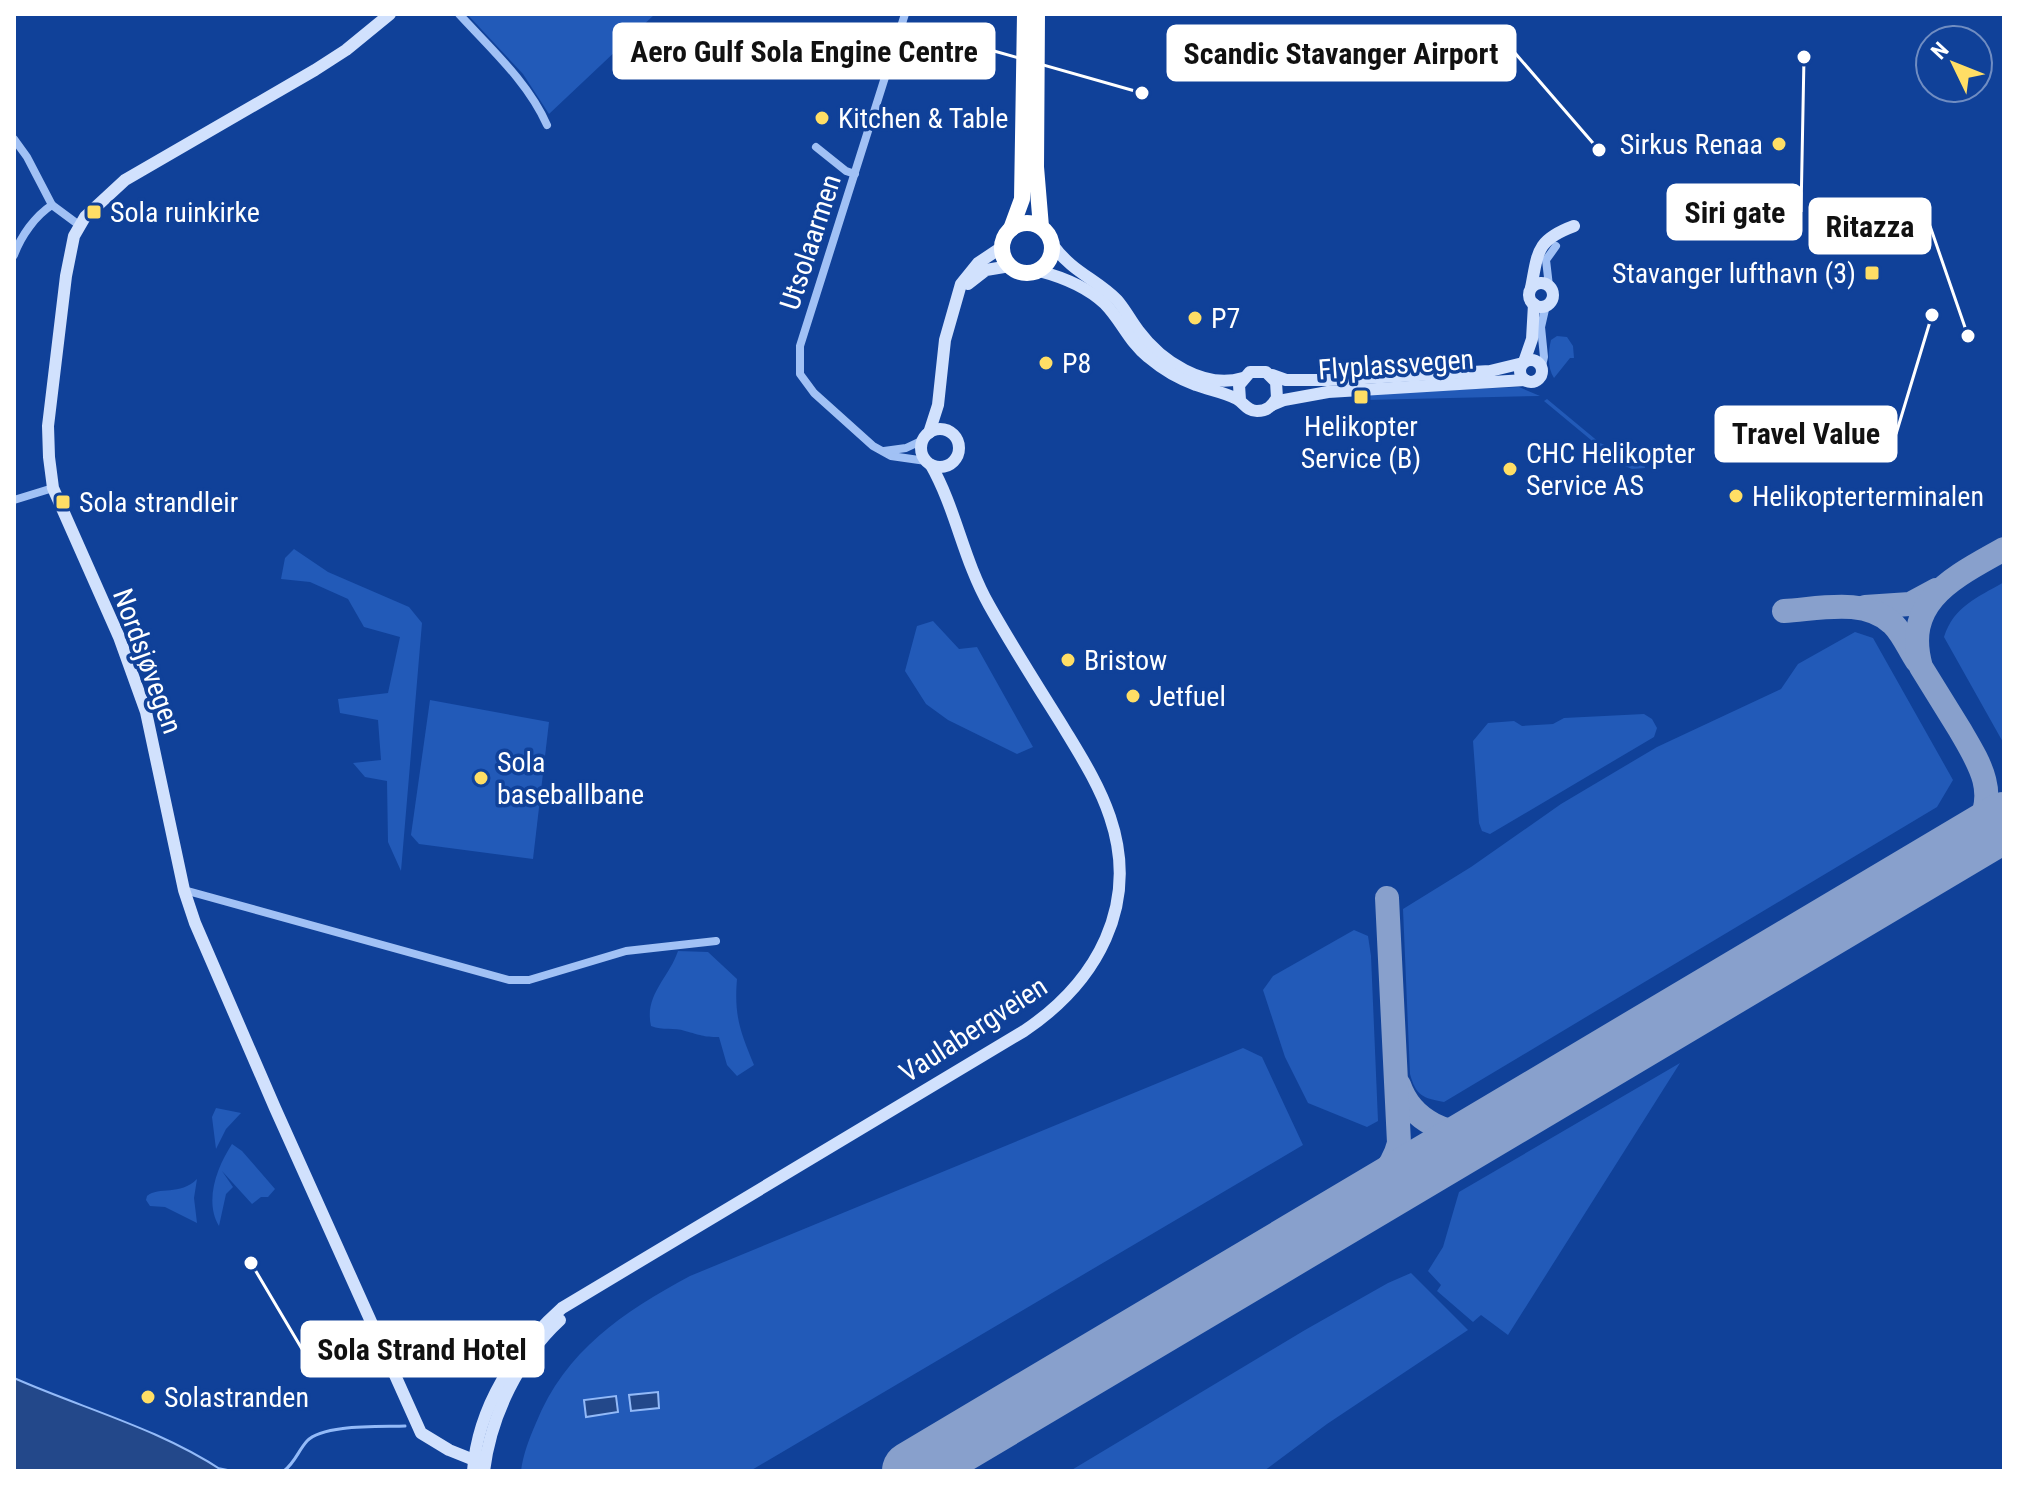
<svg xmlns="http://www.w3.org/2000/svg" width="2018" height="1485" font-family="'Roboto Condensed',sans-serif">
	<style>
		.green { fill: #225ab8 }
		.water { fill: #23488a; stroke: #93baf8; stroke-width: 2 }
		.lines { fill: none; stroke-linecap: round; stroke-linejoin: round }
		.stream { stroke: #93baf8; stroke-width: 3 }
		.taxiway { stroke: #88a0cc; stroke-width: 24 }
		.runway { stroke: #88a0cc; stroke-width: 60 }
		.street { stroke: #a1c1f5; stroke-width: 8 }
		.secondary { stroke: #d1e1fd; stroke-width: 12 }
		.highway { stroke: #fff; stroke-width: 16 }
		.poi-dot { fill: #ffde65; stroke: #104199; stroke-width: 3 }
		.labels { text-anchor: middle; stroke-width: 7; stroke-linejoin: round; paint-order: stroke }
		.poi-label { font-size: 28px; fill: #fff; stroke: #104199; text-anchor: start }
		.street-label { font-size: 28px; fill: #fff; stroke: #104199 }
		.leader { fill: none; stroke: #fff; stroke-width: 3 }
		.callout-dot { fill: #fff; stroke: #104199; stroke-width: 3 }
		.callout { fill: #fff; stroke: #fff; stroke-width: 3 }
		.callout-label { font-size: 30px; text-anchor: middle; font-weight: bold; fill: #111 }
	</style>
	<rect width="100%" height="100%" fill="#104199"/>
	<!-- green -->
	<g class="green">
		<path d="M467,14h188l-106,100 -26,-40z"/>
		<path d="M1557,336l10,1 6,9 1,12h-4l-16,20c-7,-11 -6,-26 -3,-38z"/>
		<path d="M1519,387l21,9 -175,4 2,-6z"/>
		<path d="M1547,399l53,44 16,7 28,8 1,10 -13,1 -12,-5 -76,-63z"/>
		<path d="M294,549l34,23 81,35 13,16 -21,248 -13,-29 -1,-61 -22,-4 -12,-14 28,-3 -3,-40 -38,-7 -2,-14 50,-6 12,-56 -36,-10 -16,-28 -38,-17 -29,-3 4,-21z"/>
		<path d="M2004,582v162l-60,-107c10,-31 33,-39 60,-55z"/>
		<path d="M933,621l26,28 18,-2 56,100 -16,7 -69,-34 -22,-16 -21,-33 12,-45z"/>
		<path d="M1855,632l18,6 80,142 -16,27 -493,295c-21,-4 -28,-6 -34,-28l-7,-165 68,-42 90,-63 96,-57 124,-58 17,-25z"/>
		<path d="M430,700l119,22 -16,137 -114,-15 -8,-9z"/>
		<path d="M1644,714l8,5 5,9 -3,9 -164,97 -8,-3 -3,-8 -6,-82 15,-18 26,-2 8,5 31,-2 11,-6z"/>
		<path d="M1354,930l14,6 3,20 7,165 -11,6 -59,-24 -23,-46 -22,-67 10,-14z"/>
		<path d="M678,951l30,1 29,27c-3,37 3,52 17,86l-17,11 -10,-11 -8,-28c-17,0 -18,-2 -34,-6 -11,-4 -22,0 -34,-5 -7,-31 18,-48 27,-75z"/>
		<path d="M1243,1048l19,9 41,88 -553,326h-229c2,-16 8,-32 15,-48 29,-72 87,-111 154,-147z"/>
		<path d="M1680,1063l-172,272 -27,-20 -8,7 -36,-31 4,-6 -13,-14 15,-24 16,-55z"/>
		<path d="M216,1108l25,5 -15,16 -10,20 -4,-32z"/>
		<path d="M232,1144l10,7 33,38 -7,8h-7l-9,7 -30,-33 11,16 -7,7 -7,32c-15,-25 -2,-59 13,-82z"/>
		<path d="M197,1179l-3,19 3,25 -32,-16 -15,-1 -4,-6 1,-4c12,-10 33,0 50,-17z"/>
		<path d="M1411,1273l57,57 -141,94 -63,47h-194l235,-141 83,-47z"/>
	</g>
	<!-- water -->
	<g class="water">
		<path d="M14,1378c70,31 144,50 209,93h-209z"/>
		<path d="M658,1392l1,16 -28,3 -2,-16z"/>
		<path d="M616,1396l2,16 -32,5 -2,-17z"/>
	</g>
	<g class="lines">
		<!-- stream -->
		<g class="stream">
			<path d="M220,1469l10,2"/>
			<path d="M284,1471c12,-10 14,-20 23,-30 16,-17 74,-14 98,-15"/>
		</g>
		<!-- taxiway -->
		<g class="taxiway">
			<path d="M1865,607l45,-3 26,-14"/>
			<path d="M1784,611c35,-2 81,-14 109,13 10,10 16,25 24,37"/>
			<path d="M1951,854c9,-9 19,-16 26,-26 22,-36 1,-67 -17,-98 -13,-21 -26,-42 -39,-63 -19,-67 34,-90 83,-118"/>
			<path d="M1399,1085c12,35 51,56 87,44"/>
			<path d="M1345,1212c22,-19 47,-40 54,-69l-12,-245"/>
		</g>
		<!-- runway -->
		<path class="runway" d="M912,1471l1092,-649"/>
		<!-- street -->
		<g class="street">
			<path d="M459,14c32,35 69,68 88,111"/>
			<path d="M905,14l-105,332v28l14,19 59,53 18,10 35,5"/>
			<path d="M14,139l13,18 25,48 27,20"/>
			<path d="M816,147l30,24 9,3"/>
			<path d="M14,255c7,-19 21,-39 38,-50"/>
			<path d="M1549,286l-3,-26 10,-14"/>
			<path d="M1542,366l2,-9 -3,-30 5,-22"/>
			<path d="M884,451l22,-3 17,-8"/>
			<path d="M14,500l39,-12"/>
			<path d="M184,890l325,90h20l97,-29 90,-10"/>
		</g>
		<!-- secondary -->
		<g class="secondary">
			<path d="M390,14l-44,36 -31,20 -190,110 -40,37 -11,19 -8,40 -18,150 1,31 4,31 66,149 27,75 38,178 11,33 80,185 146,325 28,17 25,10 12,-5"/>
			<path d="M1052,244c21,29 43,34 65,56 8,9 14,21 21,30 23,31 66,60 105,48"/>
			<path d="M1039,271c23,6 48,16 66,33 16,16 24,38 43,53 13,11 31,22 48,28 13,5 28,7 41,14 7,4 10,12 20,12 10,0 15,-5 20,-13l-1,-16 -10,-10h-16l-11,13 1,15"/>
			<circle cx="1541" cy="295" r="12"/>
			<path d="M968,284l18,-14 24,-4"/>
			<path d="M1531,288c7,-36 5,-48 43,-62"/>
			<circle cx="1531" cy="371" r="11"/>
			<path d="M1524,362l8,-23 2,-35"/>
			<path d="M1272,375l14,5h42l162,-9 33,-8"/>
			<path d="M1272,405l12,-5 44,-8 197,-12"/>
			<circle cx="940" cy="448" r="19"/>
			<path d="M929,433l9,-28 7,-65 16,-56 17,-21 24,-16"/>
			<path d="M473,1471c5,-65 42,-121 89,-163l462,-277c73,-49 116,-126 86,-214 -11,-33 -30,-62 -48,-92 -25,-40 -50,-79 -73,-120 -26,-46 -33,-96 -58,-140"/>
			<path d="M484,1471c7,-56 35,-113 76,-151"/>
		</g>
		<!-- highway -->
		<g class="highway">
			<path d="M1037,14l-1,153 5,60"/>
			<circle cx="1027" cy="248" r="25"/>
			<path d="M1011,229l11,-30 3,-185"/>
		</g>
	</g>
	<!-- markers -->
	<g class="poi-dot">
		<circle cx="822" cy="118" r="8"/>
		<circle cx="1779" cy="144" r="8"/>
		<rect x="86" y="204" width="16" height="16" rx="4"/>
		<rect x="1864" y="265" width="16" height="16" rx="4"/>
		<circle cx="1195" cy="318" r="8"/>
		<circle cx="1046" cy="363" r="8"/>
		<rect x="1353" y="389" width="16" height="16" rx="4"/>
		<circle cx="1510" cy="469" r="8"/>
		<circle cx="1736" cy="496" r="8"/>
		<rect x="55" y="494" width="16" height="16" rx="4"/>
		<circle cx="1068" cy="660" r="8"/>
		<circle cx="1133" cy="696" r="8"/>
		<circle cx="481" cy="778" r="8"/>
		<circle cx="148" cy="1397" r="8"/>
	</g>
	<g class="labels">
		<!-- poi labels -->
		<g class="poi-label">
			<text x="838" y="128">Kitchen &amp; Table</text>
			<text x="1763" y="154" text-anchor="end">Sirkus Renaa</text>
			<text x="110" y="222">Sola ruinkirke</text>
			<text x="1856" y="283" text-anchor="end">Stavanger lufthavn (3)</text>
			<text x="1211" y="328">P7</text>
			<text x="1062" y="373">P8</text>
			<text x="1361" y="436" text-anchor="middle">Helikopter<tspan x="1361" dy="32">Service (B)</tspan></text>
			<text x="1526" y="463">CHC Helikopter<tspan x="1526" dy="32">Service AS</tspan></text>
			<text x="1752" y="506">Helikopterterminalen</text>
			<text x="79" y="512">Sola strandleir</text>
			<text x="1084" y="670">Bristow</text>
			<text x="1149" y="706">Jetfuel</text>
			<text x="497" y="772">Sola<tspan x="497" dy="32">baseballbane</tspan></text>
			<text x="164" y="1407">Solastranden</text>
		</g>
		<!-- street labels -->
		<g class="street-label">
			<text transform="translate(810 242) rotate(-72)" y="10">Utsolaarmen</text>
			<text transform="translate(1396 364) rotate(-4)" y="10">Flyplassvegen</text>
			<text transform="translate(148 661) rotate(70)" y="10">Nordsjøvegen</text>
			<text transform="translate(973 1029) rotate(-33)" y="10">Vaulabergveien</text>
		</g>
	</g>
	<!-- callouts -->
	<path class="leader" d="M1142 93L994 51M1599 150L1515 53M1804 57L1801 212M1968 336L1930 226M1932 315L1896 434M251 1263L302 1349"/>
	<g class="callout-dot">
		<circle cx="1142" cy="93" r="8"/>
		<circle cx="1599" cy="150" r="8"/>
		<circle cx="1804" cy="57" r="8"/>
		<circle cx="1968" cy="336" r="8"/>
		<circle cx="1932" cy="315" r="8"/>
		<circle cx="251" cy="1263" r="8"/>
	</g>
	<g class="callout">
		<rect x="614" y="24" width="380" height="54" rx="8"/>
		<rect x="1168" y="26" width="347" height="54" rx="8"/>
		<rect x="1668" y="185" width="133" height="54" rx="8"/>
		<rect x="1810" y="199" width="120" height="54" rx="8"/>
		<rect x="1716" y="407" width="180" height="54" rx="8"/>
		<rect x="302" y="1322" width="241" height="54" rx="8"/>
	</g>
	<g class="callout-label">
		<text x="804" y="62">Aero Gulf Sola Engine Centre</text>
		<text x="1341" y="64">Scandic Stavanger Airport</text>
		<text x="1735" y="223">Siri gate</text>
		<text x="1870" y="237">Ritazza</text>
		<text x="1806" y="444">Travel Value</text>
		<text x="422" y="1360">Sola Strand Hotel</text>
	</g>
	<!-- border -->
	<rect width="2018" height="1485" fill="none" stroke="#ffffff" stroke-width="32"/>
	<!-- north arrow -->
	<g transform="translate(1954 64) rotate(313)"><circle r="38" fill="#104199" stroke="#708dc2" stroke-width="2"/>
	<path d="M0-6L14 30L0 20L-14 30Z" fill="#ffde65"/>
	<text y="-12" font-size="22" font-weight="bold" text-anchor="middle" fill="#ffffff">N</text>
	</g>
</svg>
